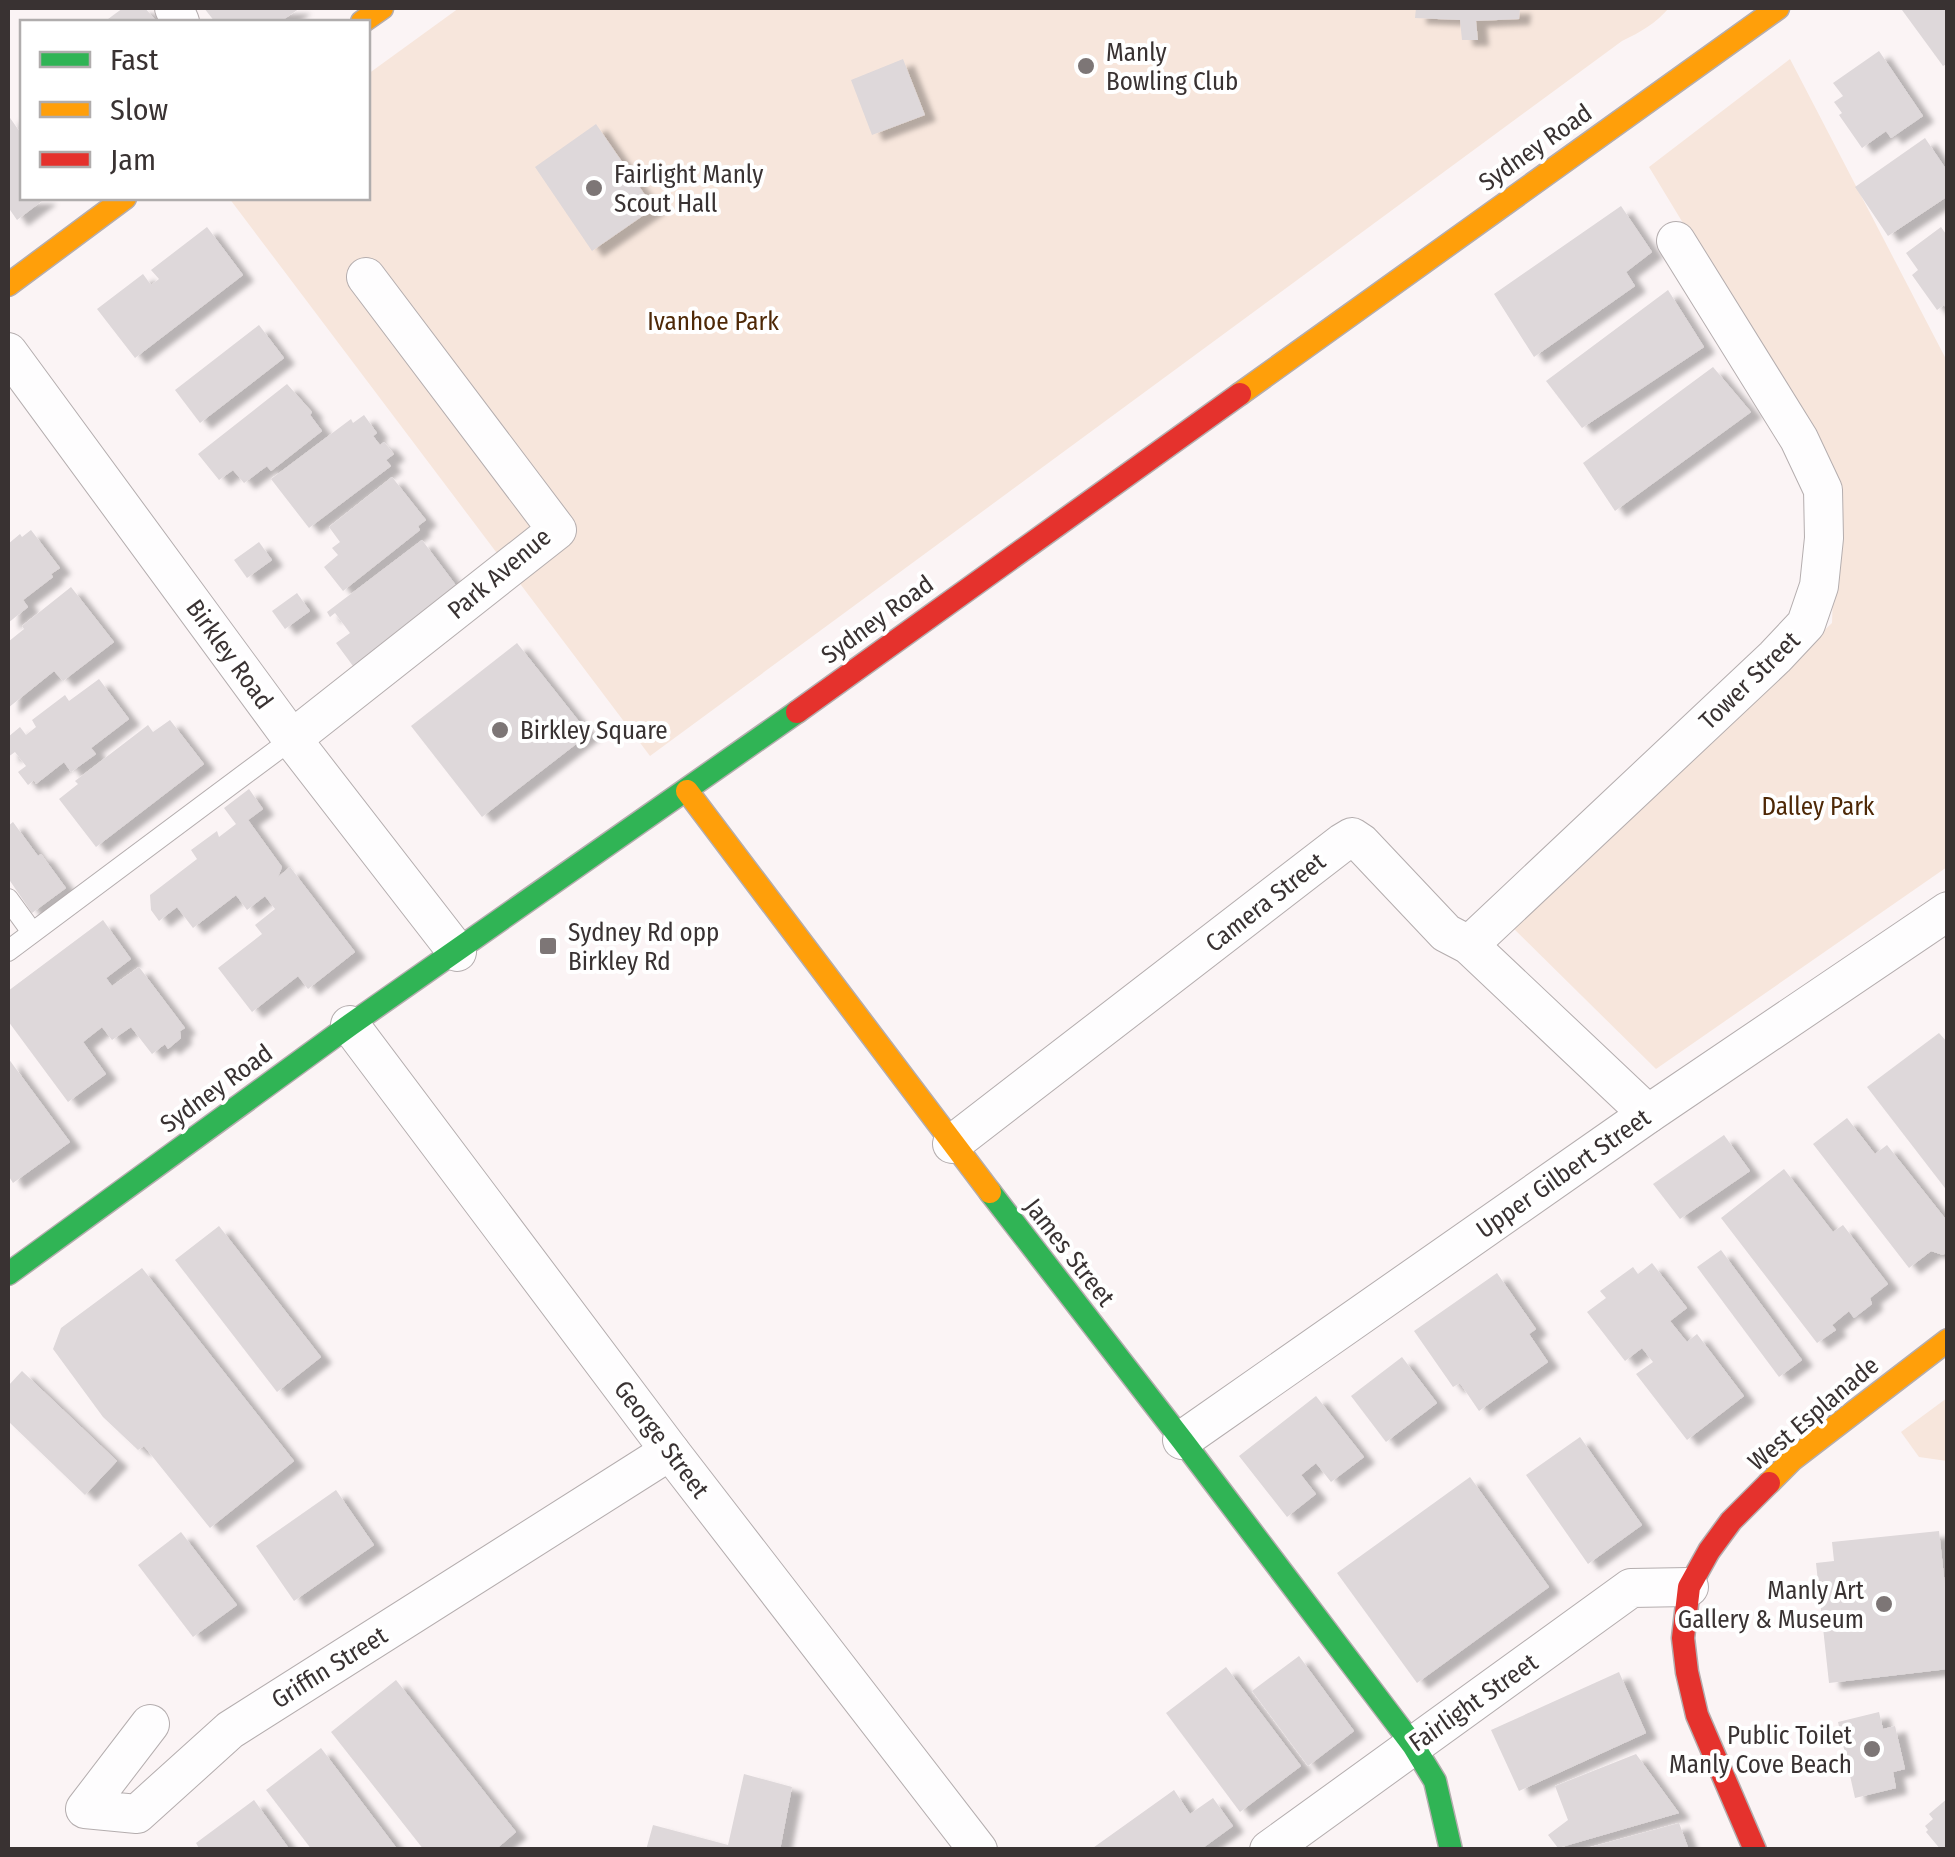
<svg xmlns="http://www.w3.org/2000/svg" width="1955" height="1857" font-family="'Fira Sans Condensed',sans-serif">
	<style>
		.green { fill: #f7e6dc }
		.building { fill: #ded8da; filter: url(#shadow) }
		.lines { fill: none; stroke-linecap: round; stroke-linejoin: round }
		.lane-casing { stroke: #b4adae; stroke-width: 22 }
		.street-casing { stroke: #b4adae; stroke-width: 40 }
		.fast-casing { stroke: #b4adae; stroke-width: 25 }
		.slow-casing { stroke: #b4adae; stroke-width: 25 }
		.jam-casing { stroke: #b4adae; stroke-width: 25 }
		.lane { stroke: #fefdfe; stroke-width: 20 }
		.street { stroke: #fefdfe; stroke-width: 38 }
		.fast { stroke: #30b455; stroke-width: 22 }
		.slow { stroke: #ff9f0a; stroke-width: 22 }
		.jam { stroke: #e5322d; stroke-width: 22 }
		.poi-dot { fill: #7d7676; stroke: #fff; stroke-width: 4 }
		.labels { text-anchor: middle; stroke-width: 8; stroke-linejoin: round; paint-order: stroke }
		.poi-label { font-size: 25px; fill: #393232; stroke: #fff; text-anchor: start }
		.street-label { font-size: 25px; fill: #393232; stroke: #fff }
		.park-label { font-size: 25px; fill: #4e2806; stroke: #fff }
	</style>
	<defs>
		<filter id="shadow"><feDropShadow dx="11" dy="6" stdDeviation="2.5" flood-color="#0004"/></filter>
	</defs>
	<rect width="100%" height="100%" fill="#fbf4f5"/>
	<!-- green -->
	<g class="green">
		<path d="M459,8h1210c-13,15 -28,24 -47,33l-972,715 -421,-558h139v-124z"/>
		<path d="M1790,59l157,302v506l-291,202 -147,-145 323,-301 5,-146 -188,-310z"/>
		<path d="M1947,1398v63l-28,-4 -18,-25z"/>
	</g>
	<!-- building -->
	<g class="building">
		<path d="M123,8h22l12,14h-53z"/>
		<path d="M204,8h96l-20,14h-65z"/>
		<path d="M1416,8h104l-1,11 -43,2 2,19h-16l-2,-20 -45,-2z"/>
		<path d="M1905,8h43v55l-5,3 -41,-56z"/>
		<path d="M1879,51l44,65 -32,22 -5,-7 -24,17 -23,-33 3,-2 -8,-11 9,-6 -10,-13z"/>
		<path d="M903,59l22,56 -53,20 -21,-55z"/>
		<path d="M8,115l14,20v63h24l-29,22 -9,-13z"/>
		<path d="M596,124l58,84 -62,43 -57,-84z"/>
		<path d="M1925,138l23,34v24l-60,40 -33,-49z"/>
		<path d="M1621,206l31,46 -26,20 9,14 -101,71 -40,-63z"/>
		<path d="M207,227l36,48 -108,83 -38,-49 46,-35 8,11 8,-6 -8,-9z"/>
		<path d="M1941,227l7,10v73l-4,-5 -7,5 -25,-35 6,-5 -12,-17z"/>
		<path d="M1668,290l36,57 -122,81 -36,-47z"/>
		<path d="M259,325l25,33 -84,65 -25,-33z"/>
		<path d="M1713,367l38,45 -136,99 -32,-48z"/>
		<path d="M287,384l25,28 -2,3 12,16 -51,40 -4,-5 -23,17 -11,-13 -14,10 -21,-26z"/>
		<path d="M364,415l13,18 -4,3 7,9 4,-3 10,12 -8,6 5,6 -82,62 -38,-49 80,-60 2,4z"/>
		<path d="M392,477l34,43 -8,6 2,4 -77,61 -19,-24 14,-12 -6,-7 8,-6 -11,-15z"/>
		<path d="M31,530l29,38 -9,6 2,3 -30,23 5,7 -20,16v-79l12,-10 2,3z"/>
		<path d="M422,540l36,48 -105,78 -17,-23 14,-10 -15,-20 -5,4 -3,-5z"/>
		<path d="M259,542l13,18 -25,18 -13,-18z"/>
		<path d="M71,587l43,55 -51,39 -9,-10 -46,37v-66l16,-13 -2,-3z"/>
		<path d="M297,593l13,18 -25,18 -13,-18z"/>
		<path d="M517,643l72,91 -107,83 -71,-91z"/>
		<path d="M99,679l30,40 -38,29 5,6 -25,18 -7,-10 -28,22 -2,-4 -6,5 -10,-13 8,-6 -11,-14 -7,5v-20l12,-10 6,8 10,-8 -4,-7 33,-25 4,6z"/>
		<path d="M170,720l34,44 -108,83 -37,-48 19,-15 -3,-3 73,-56 5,7z"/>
		<path d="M249,789l14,20 -15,11 34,47 -4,10 12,-10 65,85 -47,37 -10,-13 -46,36 -34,-44 44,-34 -7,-9 20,-16 -10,-13 -18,14 -11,-15 -43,33 -16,-21 -18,14 -8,-11 -1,-15 47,-36 -6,-9 26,-19 2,6 17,-13 -12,-16z"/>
		<path d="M13,822l25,34 3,-2 25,34 -34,25 -24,-35v-52z"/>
		<path d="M103,920l28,39 -25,19 6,8 27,-19 46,61 -5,3 1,7 -13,11 -3,-5 -13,10 -21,-27 -19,13 -10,-13 -19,15 23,32 -38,28 -60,-81v-30z"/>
		<path d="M1939,1033l9,10v149l-81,-105z"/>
		<path d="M8,1058l62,84 -57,41 -5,-8z"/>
		<path d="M1847,1118l28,36 12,-9 61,77v29l-5,4 -12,-4 -22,17 -96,-124z"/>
		<path d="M1724,1135l26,36 -70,48 -27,-35z"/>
		<path d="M1784,1169l49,63 10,-7 45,59 -18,14 2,6 -18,14 -5,-7 -17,14 4,5 -19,13 -96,-125z"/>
		<path d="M219,1226l102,131 -44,35 -102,-132z"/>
		<path d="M1721,1250l81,110 -23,17 -82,-110z"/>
		<path d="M1652,1263l35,45 -17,13 17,21 10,-8 47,62 -57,44 -51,-66 17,-12 -11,-14 -17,13 -38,-49 19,-14 -6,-7 33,-24 5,7z"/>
		<path d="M142,1268l152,193 -84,67 -66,-82 -6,4 -35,-33 -50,-68 8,-21z"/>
		<path d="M1497,1273l39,56 -7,5 19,28 -69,49 -19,-28 -7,4 -39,-56z"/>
		<path d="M1402,1357l35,46 -51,39 -35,-46z"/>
		<path d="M22,1371l95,90 -32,34 -77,-74v-35z"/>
		<path d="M1316,1396l48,61 -33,25 -15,-19 -15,12 15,19 -29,23 -48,-61z"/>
		<path d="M1580,1437l62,88 -54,39 -62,-89z"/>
		<path d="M1470,1477l79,110 -132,96 -80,-110z"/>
		<path d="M336,1490l38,55 -80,56 -38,-55z"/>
		<path d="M1939,1531l9,82v56l-119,14 -13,-120 18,-2 -2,-19z"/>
		<path d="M181,1532l56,73 -44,32 -55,-72z"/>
		<path d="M1299,1656l55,75 -46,35 -56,-75z"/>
		<path d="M1226,1667l75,99 -61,46 -74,-99z"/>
		<path d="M1619,1672l27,61 -127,58 -28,-61z"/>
		<path d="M396,1680l120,152 -21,18h-71l-93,-118z"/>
		<path d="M1879,1712l4,17 12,-3 10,43 -12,3 3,16 -41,10 -17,-76z"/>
		<path d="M321,1748l77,102h-86l-46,-60z"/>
		<path d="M1636,1754l43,59 -121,35 -10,-13 20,-15 -13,-34z"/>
		<path d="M744,1774l48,13 -12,63h-134l7,-25 75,20z"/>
		<path d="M1174,1790l16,24 23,-16 20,28 -33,24h-110z"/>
		<path d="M1948,1798v52h-7l-15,-18 2,-2 -3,-4 8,-7 -4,-5z"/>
		<path d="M254,1800l36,50h-90l-4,-7z"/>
		<path d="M1679,1823l10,27h-102v-2z"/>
	</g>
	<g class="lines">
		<defs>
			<g id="lane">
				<path d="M8,899l24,33"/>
				<path d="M8,951l284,-212"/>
			</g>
			<g id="street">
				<path d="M174,8l6,14"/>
				<path d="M8,352l284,387 165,213"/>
				<path d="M292,739l265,-209 -191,-253"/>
				<path d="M1469,945l306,-288 31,-33 13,-38 5,-48 -1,-48 -24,-51 -123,-198"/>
				<path d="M350,1025l320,426 308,399"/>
				<path d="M952,1144l390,-301 10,-6 9,6 85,90 23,12 179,169"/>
				<path d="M1182,1440l466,-326 300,-203"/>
				<path d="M150,1724l-65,85 52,5 93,-84 440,-279"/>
				<path d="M1269,1850l362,-262 58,-1"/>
			</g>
			<g id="fast">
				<path d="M990,1192l192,248 231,305 22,36 16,69"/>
				<path d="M8,1274l342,-249 447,-313"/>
			</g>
			<g id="slow">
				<path d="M362,22l20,-14"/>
				<path d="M8,285l117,-87"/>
				<path d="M1240,394l538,-386"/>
				<path d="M687,791l303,401"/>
				<path d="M1769,1483l24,-24 155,-119"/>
			</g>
			<g id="jam">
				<path d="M797,712l443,-318"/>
				<path d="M1755,1850l-58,-135 -10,-43 -4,-34 6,-51 20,-36 22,-30 38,-38"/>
			</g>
		</defs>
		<!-- lane casing -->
		<use href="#lane" class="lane-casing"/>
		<!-- street casing -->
		<use href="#street" class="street-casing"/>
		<!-- fast casing -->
		<use href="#fast" class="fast-casing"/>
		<!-- slow casing -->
		<use href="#slow" class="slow-casing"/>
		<!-- jam casing -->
		<use href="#jam" class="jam-casing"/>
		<!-- lane -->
		<use href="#lane" class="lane"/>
		<!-- street -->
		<use href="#street" class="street"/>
		<!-- fast -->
		<use href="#fast" class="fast"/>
		<!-- slow -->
		<use href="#slow" class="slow"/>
		<!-- jam -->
		<use href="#jam" class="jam"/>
	</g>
	<!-- markers -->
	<g class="poi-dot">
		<circle cx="1086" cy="66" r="10"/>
		<circle cx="594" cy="188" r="10"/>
		<circle cx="500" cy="730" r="10"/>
		<rect x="538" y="936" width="20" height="20" rx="5"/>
		<circle cx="1884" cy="1604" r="10"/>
		<circle cx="1872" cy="1749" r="10"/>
	</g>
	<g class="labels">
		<!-- poi labels -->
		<g class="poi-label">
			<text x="1106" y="61">Manly<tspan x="1106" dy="29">Bowling Club</tspan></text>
			<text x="614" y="183">Fairlight Manly<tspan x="614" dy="29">Scout Hall</tspan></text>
			<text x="520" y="739">Birkley Square</text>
			<text x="568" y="941">Sydney Rd opp<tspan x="568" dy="29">Birkley Rd</tspan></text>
			<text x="1864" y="1599" text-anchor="end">Manly Art<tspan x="1864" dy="29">Gallery &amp; Museum</tspan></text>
			<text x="1852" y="1744" text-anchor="end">Public Toilet<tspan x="1852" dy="29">Manly Cove Beach</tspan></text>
		</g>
		<!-- street labels -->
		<g class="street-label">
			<text transform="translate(1535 147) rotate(-35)" y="9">Sydney Road</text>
			<text transform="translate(499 573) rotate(-40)" y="9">Park Avenue</text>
			<text transform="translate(877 619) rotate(-36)" y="9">Sydney Road</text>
			<text transform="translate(230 654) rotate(54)" y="9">Birkley Road</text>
			<text transform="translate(1749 680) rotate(-44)" y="9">Tower Street</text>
			<text transform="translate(1265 902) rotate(-38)" y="9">Camera Street</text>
			<text transform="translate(216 1088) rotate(-36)" y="9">Sydney Road</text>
			<text transform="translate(1563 1173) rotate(-35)" y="9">Upper Gilbert Street</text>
			<text transform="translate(1070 1252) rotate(52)" y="9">James Street</text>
			<text transform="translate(1813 1413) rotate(-40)" y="9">West Esplanade</text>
			<text transform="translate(662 1439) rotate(53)" y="9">George Street</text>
			<text transform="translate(329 1667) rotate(-32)" y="9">Griffin Street</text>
			<text transform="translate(1473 1702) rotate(-35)" y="9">Fairlight Street</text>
		</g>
		<!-- park labels -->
		<g class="park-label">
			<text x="713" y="330">Ivanhoe Park</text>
			<text x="1818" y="815">Dalley Park</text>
		</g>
	</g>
	<!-- border -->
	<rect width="1955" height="1857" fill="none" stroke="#393232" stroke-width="20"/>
	<!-- legend -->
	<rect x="20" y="20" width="350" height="180" fill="#ffffff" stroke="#b0adad" stroke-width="2.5"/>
	<rect x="40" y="52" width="50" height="15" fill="#30b455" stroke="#b0adad" stroke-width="2.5"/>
	<text x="110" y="70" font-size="30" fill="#393232">Fast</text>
	<rect x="40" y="102" width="50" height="15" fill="#ff9f0a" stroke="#b0adad" stroke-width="2.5"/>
	<text x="110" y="120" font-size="30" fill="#393232">Slow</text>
	<rect x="40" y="152" width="50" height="15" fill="#e5322d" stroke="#b0adad" stroke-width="2.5"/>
	<text x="110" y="170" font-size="30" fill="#393232">Jam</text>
</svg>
